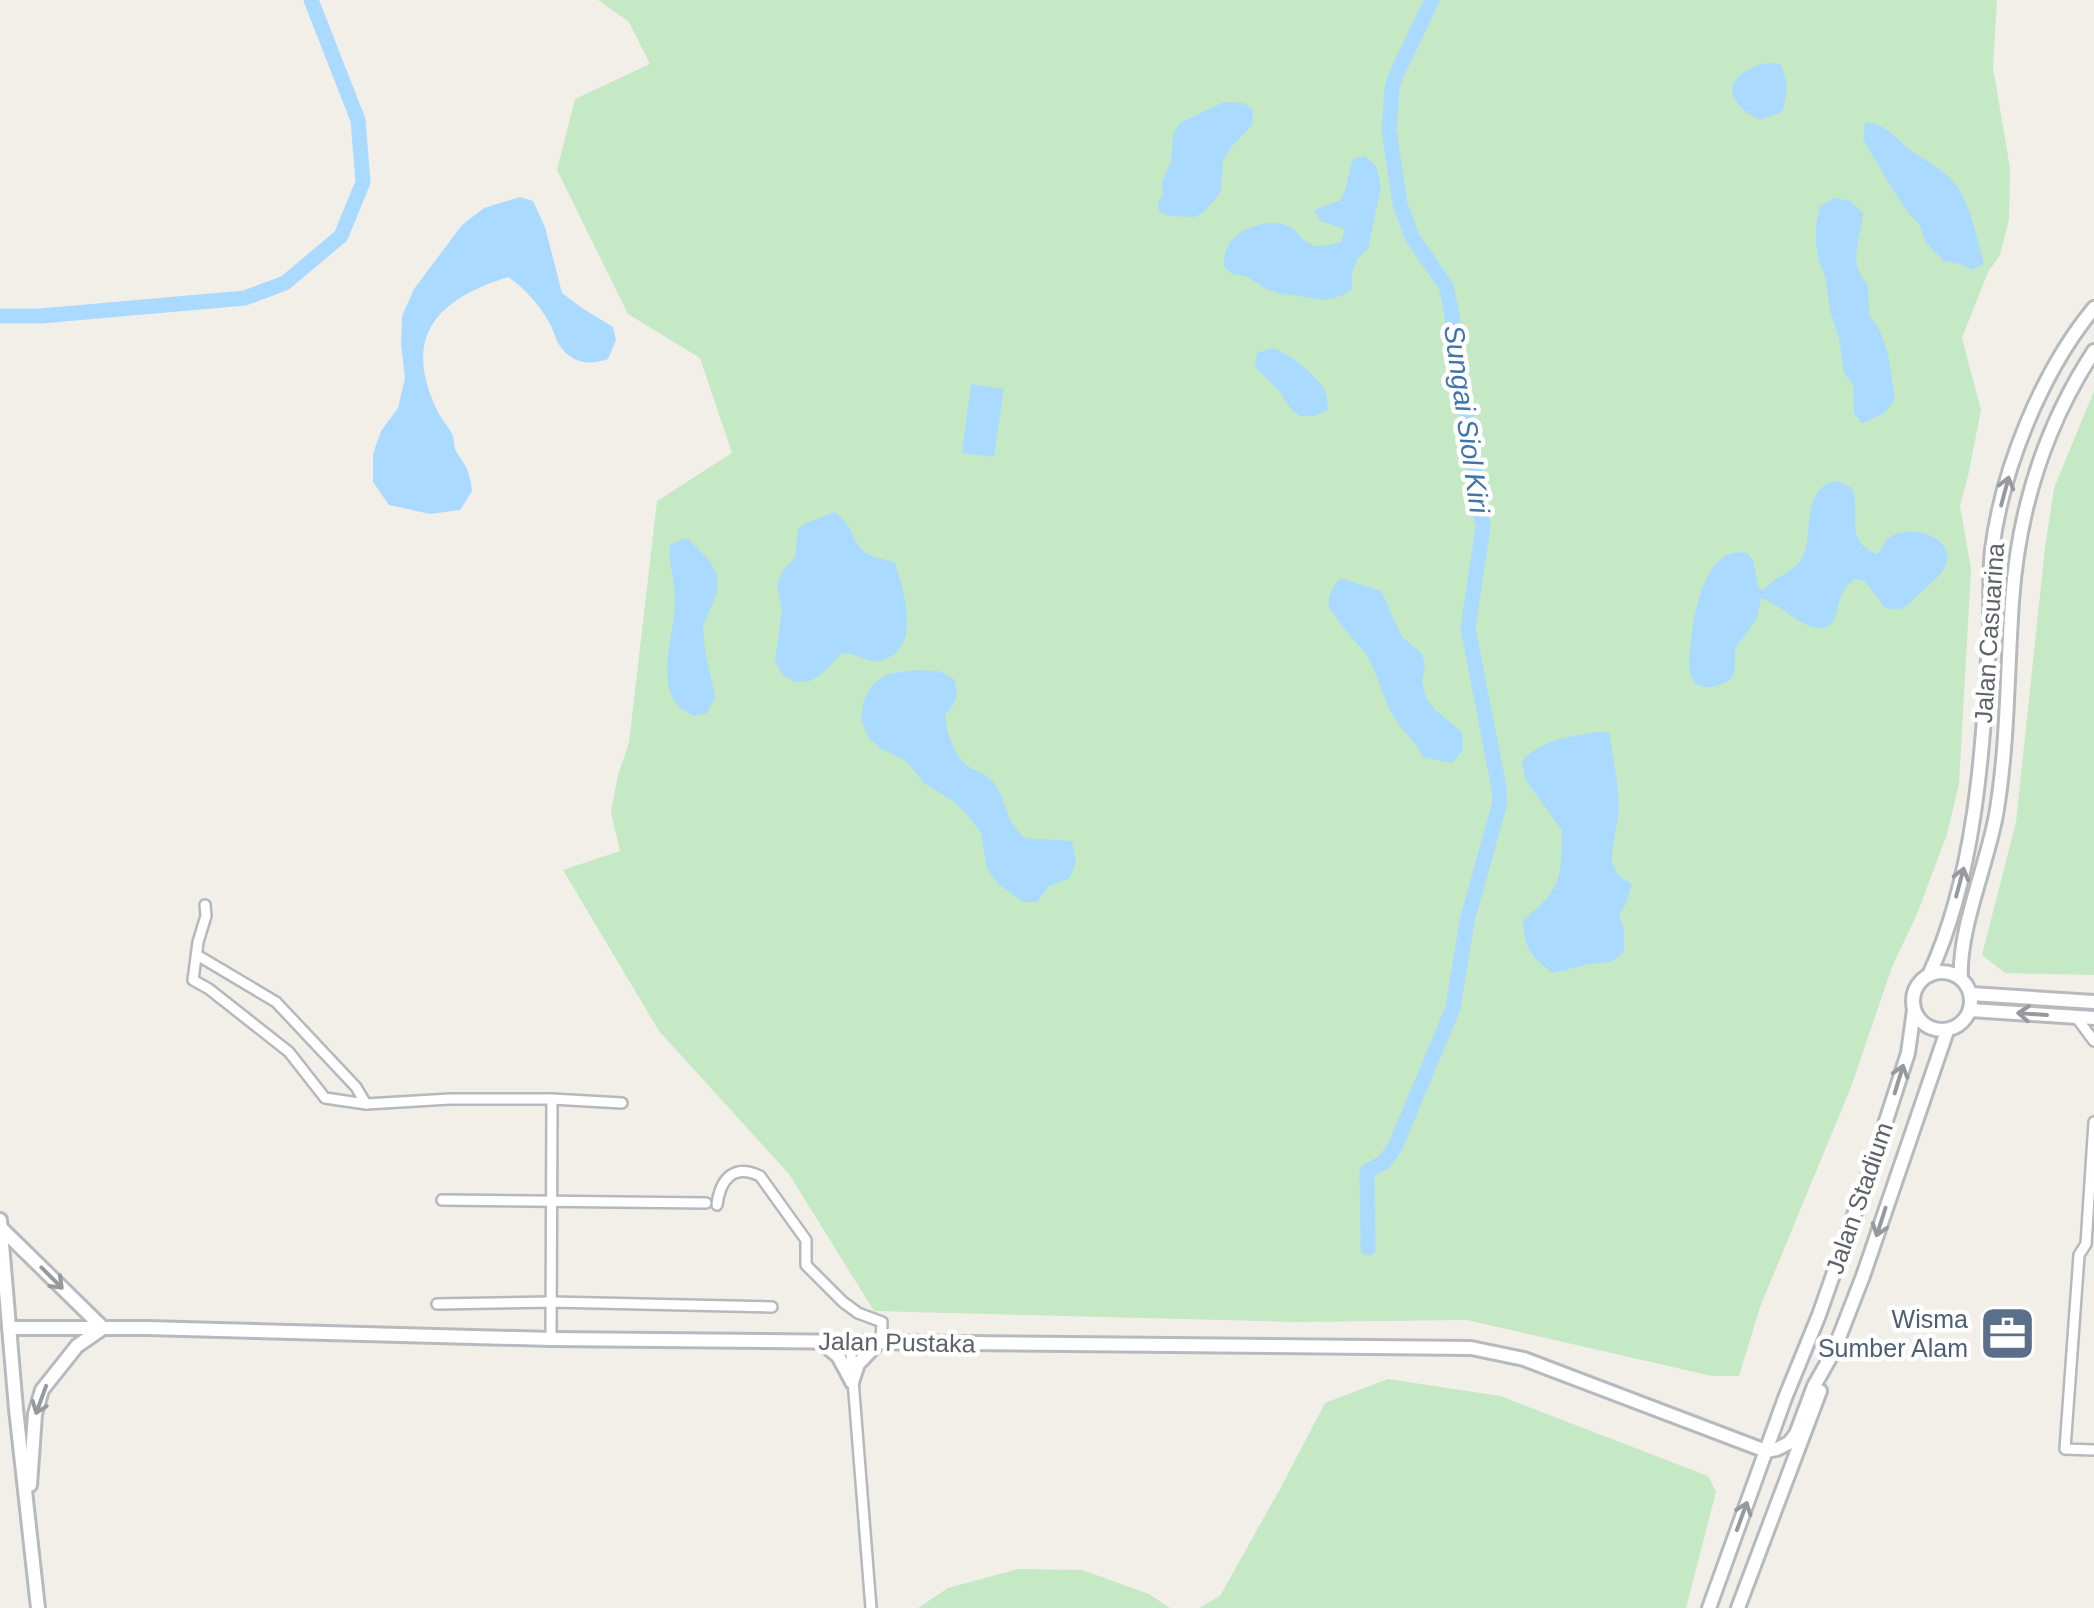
<svg xmlns="http://www.w3.org/2000/svg" width="2094" height="1608" font-family="Arial,sans-serif">
	<style>
		.green { fill: #c5e8c5 }
		.water { fill: #aadaff }
		.lines { fill: none; stroke-linecap: round; stroke-linejoin: round }
		.river { stroke: #aadaff; stroke-width: 15 }
		.street-casing { stroke: #b5b8bc; stroke-width: 14 }
		.secondary-casing { stroke: #b6babf; stroke-width: 18 }
		.street { stroke: #fff; stroke-width: 9 }
		.secondary { stroke: #fff; stroke-width: 12 }
		.oneway { stroke: #979a9d }
		.labels { text-anchor: middle; stroke-width: 9; stroke-linejoin: round; paint-order: stroke }
		.street-label { font-size: 25px; fill: #5f6368; stroke: #fff }
		.service-label { font-size: 25px; fill: #4e5e75; stroke: #fff; text-anchor: end }
		.water-label { font-size: 28px; font-style: italic; fill: #4174aa; stroke: #fff }
	</style>
	<rect width="100%" height="100%" fill="#f1efe8"/>
	<!-- green -->
	<g class="green">
		<path d="M598,0h1399l-4,67 17,101 -1,51 -9,36 -12,17 -26,66 19,72 -13,66 -8,30 11,63 -12,215 -12,50 -30,80 -25,53 -41,120 -91,220 -21,69h-27l-245,-56 -171,2 -422,-11 -85,-137 -130,-143 -96,-161 57,-19 -9,-39 7,-37 11,-32 28,-242 75,-48 -32,-95 -72,-44 -71,-144 18,-71 75,-35 -21,-42z"/>
		<path d="M2094,391v584l-89,-2 -23,-18 34,-133 29,-274 9,-60z"/>
		<path d="M1388,1379l112,17 208,80 8,16 -30,116h-487l21,-12 60,-107 45,-86z"/>
		<path d="M1018,1569l64,1 67,24 21,14h-252l30,-20z"/>
	</g>
	<!-- water -->
	<g class="water">
		<path d="M1767,63l13,1c9,18 8,29 2,48l-22,8c-40,-19 -36,-47 7,-57z"/>
		<path d="M1224,102l20,1 9,7 -1,15 -20,21 -9,14 -2,31 -15,19 -11,7 -27,-1 -9,-5 -1,-8 5,-9 -1,-12 9,-20 2,-27 7,-12z"/>
		<path d="M1865,123c21,0 30,15 45,27 13,9 27,16 39,27 22,22 26,57 35,86l-11,7 -14,-6 -15,-3 -18,-18 -6,-18 -11,-11 -16,-24 -30,-51z"/>
		<path d="M1365,156l11,10 5,20 -13,63 -11,10 -5,14v16l-11,7 -16,4 -47,-7 -10,-3 -21,-13 -16,-4 -7,-7c0,-4 0,-12 2,-16 8,-21 44,-34 64,-23 10,6 12,16 27,19 7,1 17,-2 24,-4l4,-13 -24,-8 -7,-11 27,-10c7,-14 7,-27 12,-41z"/>
		<path d="M520,197l13,4 12,26 17,66 20,15 31,19 3,13 -8,19c-19,7 -36,4 -48,-13 -5,-7 -6,-15 -10,-22 -10,-18 -25,-36 -42,-47 -74,23 -107,62 -69,137 4,7 10,13 13,20 1,1 3,13 3,15 3,7 9,13 12,20 3,7 4,15 5,22l-12,19 -30,4 -41,-9 -16,-23v-28l8,-23 17,-23 7,-30 -4,-35 1,-27 12,-27 48,-64 22,-17z"/>
		<path d="M1833,198l17,3 13,12c-2,27 -17,49 5,71l1,31 11,16 8,23 7,45 -9,13 -24,12 -8,-11 -1,-28 -9,-12 -5,-35 -9,-27 -4,-32 -6,-15 -4,-19v-21l4,-17z"/>
		<path d="M1274,348c16,7 45,28 52,45 1,1 2,15 2,17l-14,6h-14l-11,-9 -8,-14 -26,-26 2,-14z"/>
		<path d="M971,384l33,5 -10,68 -32,-4z"/>
		<path d="M1837,481l15,7c10,24 -10,53 25,66 5,-6 8,-14 15,-18 22,-13 66,3 53,31 -5,10 -19,20 -27,28 -11,12 -17,17 -33,13l-20,-27 -10,-2c-15,10 -14,19 -19,35 -10,33 -46,-1 -61,-9 -5,-3 -10,-5 -14,-7l-4,20 -22,31v21l-4,9c-12,8 -34,15 -40,-4 -4,-9 -1,-22 0,-32 2,-29 15,-99 56,-90l6,7 6,29 5,1c11,-15 33,-17 40,-36 9,-24 -2,-68 33,-73z"/>
		<path d="M834,512c21,14 14,25 30,39 8,8 21,7 31,12 9,28 29,88 -16,98 -12,2 -22,-8 -37,-8l-18,19 -14,9 -16,1 -11,-7 -8,-13 7,-52 -5,-25 5,-13 13,-15 3,-28 8,-6z"/>
		<path d="M682,539h6l20,20 9,14v20l-14,33 2,25 10,45 -8,17 -13,3c-5,-3 -10,-5 -14,-8 -24,-23 -7,-73 -5,-100 2,-23 -7,-42 -5,-63z"/>
		<path d="M1340,578l41,13 21,46 20,17 3,13 -3,14 4,17 9,12 27,22 1,18 -11,13 -29,-6c-8,-15 -19,-25 -28,-38 -14,-23 -17,-50 -33,-70 -7,-8 -32,-36 -33,-43 -2,-11 5,-20 11,-28z"/>
		<path d="M914,670l25,1 15,8c5,16 3,24 -9,36 1,15 9,39 21,50 9,6 19,8 27,17 9,11 11,23 16,35 3,7 9,14 14,20 17,4 32,1 49,5l4,20 -6,16 -21,8 -12,16h-14l-25,-18 -11,-16 -6,-35 -15,-20 -13,-12 -29,-18 -18,-22 -26,-13 -12,-11 -7,-18 3,-19 8,-15 16,-11z"/>
		<path d="M1595,732h14l8,49 2,29 -8,50 7,15 14,9 -6,20 -7,10 5,16v22l-13,10 -22,2 -36,9c-22,-16 -29,-25 -30,-53 39,-30 38,-42 39,-90l-37,-51 -3,-18c18,-21 47,-24 73,-29z"/>
	</g>
	<g class="lines">
		<!-- river -->
		<g class="river">
			<path d="M0,316h41l204,-18 40,-15 56,-47 22,-54 -5,-62 -47,-120"/>
			<path d="M1368,1248l-1,-76 17,-10 11,-15 58,-139 14,-87 33,-119 -1,-14 -31,-160 15,-101 -32,-218 -5,-23 -34,-49 -12,-33 -11,-74 3,-42 5,-15 35,-73"/>
		</g>
		<defs>
			<g id="street">
				<path d="M205,905l1,11 -8,26 -5,38 16,9 80,63 36,46 41,6 84,-5h102l70,4"/>
				<path d="M197,955l79,47 80,85 10,17"/>
				<path d="M2076,1017l18,24"/>
				<path d="M2094,1122l-8,122 -7,11 -14,194 29,1"/>
				<path d="M442,1200l264,3"/>
				<path d="M717,1205c3,-25 16,-42 43,-29l46,64v25l37,37 15,11 24,9 -1,20"/>
				<path d="M437,1304l114,-2 221,5"/>
				<path d="M551,1339l1,-240"/>
				<path d="M850,1342l21,266"/>
			</g>
			<g id="secondary">
				<circle cx="1942" cy="1001" r="29"/>
				<path d="M1929,975c49,-105 54,-235 61,-349 1,-25 -1,-51 2,-76 10,-81 50,-179 102,-242"/>
				<path d="M1961,979c-3,-48 26,-114 35,-164 12,-70 11,-142 16,-213 6,-90 33,-176 82,-251"/>
				<path d="M1971,994l123,8"/>
				<path d="M1970,1010l124,8"/>
				<path d="M0,1220l16,189 22,199"/>
				<path d="M1,1228l102,100 -26,18 -35,44 -7,24 -5,71"/>
				<path d="M9,1328h138l404,11 920,9 53,11 242,92 11,-2 12,-6 7,-9 18,-48 21,-37"/>
				<path d="M821,1342l17,14 14,26"/>
				<path d="M1833,1353l30,-77 84,-245"/>
				<path d="M852,1382l6,-18 20,-21"/>
				<path d="M1709,1608l76,-210 34,-83 53,-151 36,-111 6,-43"/>
				<path d="M1738,1608l82,-217"/>
			</g>
		</defs>
		<!-- street casing -->
		<use href="#street" class="street-casing"/>
		<!-- secondary casing -->
		<use href="#secondary" class="secondary-casing"/>
		<!-- street -->
		<use href="#street" class="street"/>
		<!-- secondary -->
		<use href="#secondary" class="secondary"/>
	</g>
	<!-- one-way arrows -->
	<defs><path id="oneway-shaft" d="M-6 0H5M1.5-3L5.5 0L1.5 3" fill="none" stroke-width="1.6" stroke-linecap="round" stroke-linejoin="round" transform="scale(2.5)"/></defs>
	<g class="oneway">
		<use href="#oneway-shaft" transform="translate(2005 491) rotate(-75)"/>
		<use href="#oneway-shaft" transform="translate(1960 882) rotate(-75)"/>
		<use href="#oneway-shaft" transform="translate(2032 1014) rotate(-176)"/>
		<use href="#oneway-shaft" transform="translate(1899 1079) rotate(-73)"/>
		<use href="#oneway-shaft" transform="translate(1881 1222) rotate(108)"/>
		<use href="#oneway-shaft" transform="translate(52 1278) rotate(45)"/>
		<use href="#oneway-shaft" transform="translate(41 1400) rotate(110)"/>
		<use href="#oneway-shaft" transform="translate(1742 1516) rotate(-70)"/>
	</g>
	<!-- icons -->
	<defs>
		<symbol id="office-square" viewBox="-11 -11 22 22"><rect x="-9" y="-9" width="18" height="18" rx="4" fill="#5c6f8a" stroke="#fff"/><path d="M-6-3h4V-5.5h4V-3h4V5H-6ZM-1-4.5V-3h2v-1.5ZM-6 0V1H6V0Z" fill="#fff"/></symbol>
	</defs>
	<g fill-rule="evenodd">
		<use href="#office-square" x="1976" y="1302" width="63" height="63"/>
	</g>
	<g class="labels">
		<!-- street labels -->
		<g class="street-label">
			<text transform="translate(1989 633) rotate(-86)" y="9">Jalan Casuarina</text>
			<text transform="translate(1859 1198) rotate(-71)" y="9">Jalan Stadium</text>
			<text transform="translate(897 1342) rotate(1)" y="9">Jalan Pustaka</text>
		</g>
		<!-- service labels -->
		<g class="service-label">
			<text x="1968" y="1328">Wisma<tspan x="1968" dy="29">Sumber Alam</tspan></text>
		</g>
		<!-- water labels -->
		<g class="water-label">
			<text transform="translate(1467 419) rotate(82)" y="10">Sungai Siol Kiri</text>
		</g>
	</g>
</svg>
